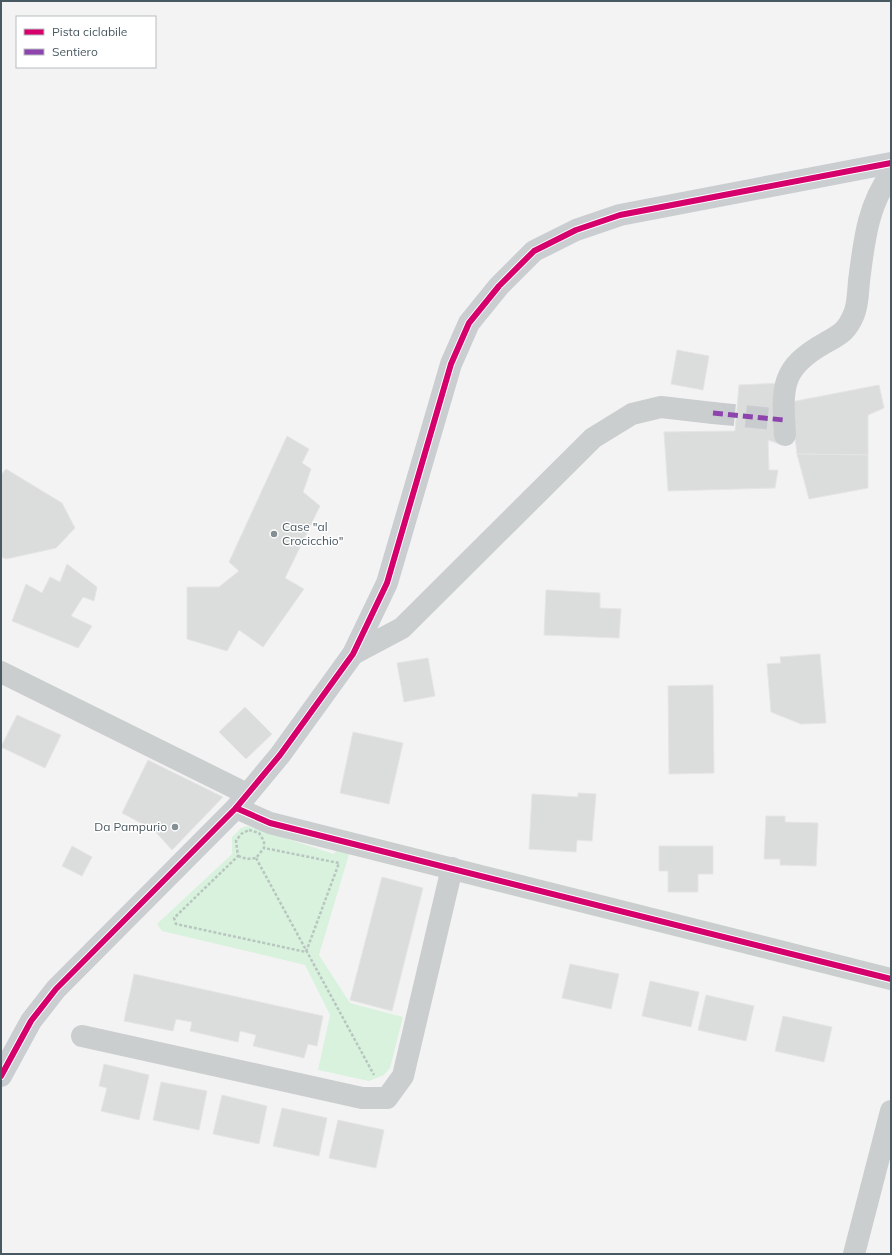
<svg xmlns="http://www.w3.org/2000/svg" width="892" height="1255" font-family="Mulish,sans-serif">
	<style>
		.green { fill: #d8f2de }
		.building { fill: #dbdcdc; stroke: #e5e5e6 }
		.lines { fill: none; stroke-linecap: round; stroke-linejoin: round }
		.street-tunnel { stroke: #c9ccce; stroke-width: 22; stroke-dasharray: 22 11; stroke-linecap: butt }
		.path { stroke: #b9c6c0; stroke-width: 2.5; stroke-dasharray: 3 2; stroke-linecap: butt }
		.street { stroke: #cacecf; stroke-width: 22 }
		.secondary { stroke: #caced1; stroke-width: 22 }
		.quiet { stroke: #8e44ad; stroke-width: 5; stroke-dasharray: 10 5; stroke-linecap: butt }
		.cycleway-casing { stroke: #fff; stroke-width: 8 }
		.cycleway { stroke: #d6006c; stroke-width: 6 }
		.poi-dot { fill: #858f94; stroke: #fff; stroke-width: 1.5 }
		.labels { text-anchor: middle; stroke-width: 3; stroke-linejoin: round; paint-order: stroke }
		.poi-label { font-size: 12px; fill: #495961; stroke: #fff; text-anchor: start }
	</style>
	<rect width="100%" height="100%" fill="#f4f3f3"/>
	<!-- green -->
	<path class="green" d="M248,826l86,28 4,-6 12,3 -31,104 31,48 53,14 -13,51 -6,7 -15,6 -51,-11 12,-55 -25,-50 -143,-34 -5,-7 75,-70v-17l9,-9z"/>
	<!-- building -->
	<g class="building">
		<path d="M677,350l32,6 -6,34 -32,-6z"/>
		<path d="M781,383l1,62 -14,-5 1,30h9l-3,18 -107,3 -4,-59 71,-1 4,-46z"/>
		<path d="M879,385l5,23 -16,7v40l-71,-1 -6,-52z"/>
		<path d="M287,436l22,13 -7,14 9,6 -8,23 17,14 -35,72 19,11 -41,58 -24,-17 -12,21 -40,-12v-52h32l20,-16 -10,-9z"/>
		<path d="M797,454l71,1v33l-59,11z"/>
		<path d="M6,469l56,34 13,25 -19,20 -50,11 -5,-2v-82z"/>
		<path d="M67,564l30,23 -3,14 -11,-4 -12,19 21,10 -14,22 -66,-27 14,-37 16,9 8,-16 10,5z"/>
		<path d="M546,590l54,3v15l21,1 -2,29 -75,-3z"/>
		<path d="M820,654l6,69 -25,1 -30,-12 -4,-48 14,-1 -1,-6z"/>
		<path d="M428,658l7,38 -31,6 -7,-39z"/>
		<path d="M713,685l1,88 -45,1 -1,-88z"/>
		<path d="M245,707l27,27 -26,25 -27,-27z"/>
		<path d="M17,715l44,20 -16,33 -44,-21z"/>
		<path d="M353,732l50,11 -14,61 -49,-11z"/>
		<path d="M148,760l75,37 -51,53 -18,-20 -32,-17z"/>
		<path d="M578,793l18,1 -4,47 -15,-1 -1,12 -47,-3 3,-55 46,3z"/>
		<path d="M766,816h19v6l33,1 -2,43 -36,-1v-6h-16z"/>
		<path d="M72,846l20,11 -10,19 -20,-10z"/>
		<path d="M659,846h54v28h-15v18h-30v-21h-9z"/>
		<path d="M382,877l41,11 -31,123 -42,-11z"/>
		<path d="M570,964l49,10 -8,35 -49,-11z"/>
		<path d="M134,974l189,42 -6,30 -9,-2 -4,14 -51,-12 3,-11 -16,-4 -2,11 -48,-11 2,-9 -16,-3 -3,12 -49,-10z"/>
		<path d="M650,981l49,11 -8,35 -49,-11z"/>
		<path d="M706,995l48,11 -8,35 -48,-11z"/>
		<path d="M783,1016l49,11 -8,35 -49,-11z"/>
		<path d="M104,1064l45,11 -10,45 -38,-9 6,-23 -8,-2z"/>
		<path d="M161,1082l46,9 -8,39 -46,-10z"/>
		<path d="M222,1095l45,11 -8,38 -46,-10z"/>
		<path d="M282,1108l45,10 -8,38 -46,-10z"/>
		<path d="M338,1120l46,10 -8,38 -47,-10z"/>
	</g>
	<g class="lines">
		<!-- street-tunnel -->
		<path class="street-tunnel" d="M713,413l71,7"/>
		<!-- path -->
		<g class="path">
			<path d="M249,830l10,3 5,8v7l75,15 -33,89 -130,-28 -2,-6 64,-62 -2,-15 5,-7z"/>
			<path d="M238,856l9,3 9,-1 8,-10"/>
			<path d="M256,858l118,217"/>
		</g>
		<!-- street -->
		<g class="street">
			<path d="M785,435c-3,-47 -5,-67 40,-92 16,-9 22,-12 29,-29 4,-9 4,-23 5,-33 5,-38 8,-75 32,-107"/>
			<path d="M353,654l49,-26 191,-190 39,-24 29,-7 52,6"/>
			<path d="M1,672l246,122"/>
			<path d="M236,808l34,15 621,156"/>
			<path d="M82,1036l280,62h25l16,-22 49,-208"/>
			<path d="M854,1254l37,-143"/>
		</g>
		<!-- secondary -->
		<path class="secondary" d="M1,1076l30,-55 25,-32 180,-181 44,-53 73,-101 34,-71 64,-219 18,-41 30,-37 35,-35 42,-21 44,-15 271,-52"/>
		<!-- quiet -->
		<path class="quiet" d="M713,413l71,7"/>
		<defs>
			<g id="cycleway">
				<path d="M236,808l34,15 621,156"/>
				<path d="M1,1076l30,-55 25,-32 180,-181 44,-53 73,-101 34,-71 64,-219 18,-41 30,-37 35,-35 42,-21 44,-15 271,-52"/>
			</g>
		</defs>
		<!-- cycleway casing -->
		<use href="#cycleway" class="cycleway-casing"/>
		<!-- cycleway -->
		<use href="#cycleway" class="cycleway"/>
	</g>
	<!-- markers -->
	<g class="poi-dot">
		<circle cx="274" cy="534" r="4"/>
		<circle cx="175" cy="827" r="4"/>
	</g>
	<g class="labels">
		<!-- poi labels -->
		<g class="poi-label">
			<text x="282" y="531">Case "al<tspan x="282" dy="14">Crocicchio"</tspan></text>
			<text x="167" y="831" text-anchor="end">Da Pampurio</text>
		</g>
	</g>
	<!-- border -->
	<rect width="892" height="1255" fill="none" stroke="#495961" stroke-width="4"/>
	<!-- legend -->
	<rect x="16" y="16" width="140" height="52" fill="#ffffff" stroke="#b6bdc0"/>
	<rect x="24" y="29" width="20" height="6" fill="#d6006c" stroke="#b6bdc0"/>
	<text x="52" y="36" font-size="12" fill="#495961">Pista ciclabile</text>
	<rect x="24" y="49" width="20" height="6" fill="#8e44ad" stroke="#b6bdc0"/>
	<text x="52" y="56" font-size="12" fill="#495961">Sentiero</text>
</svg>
